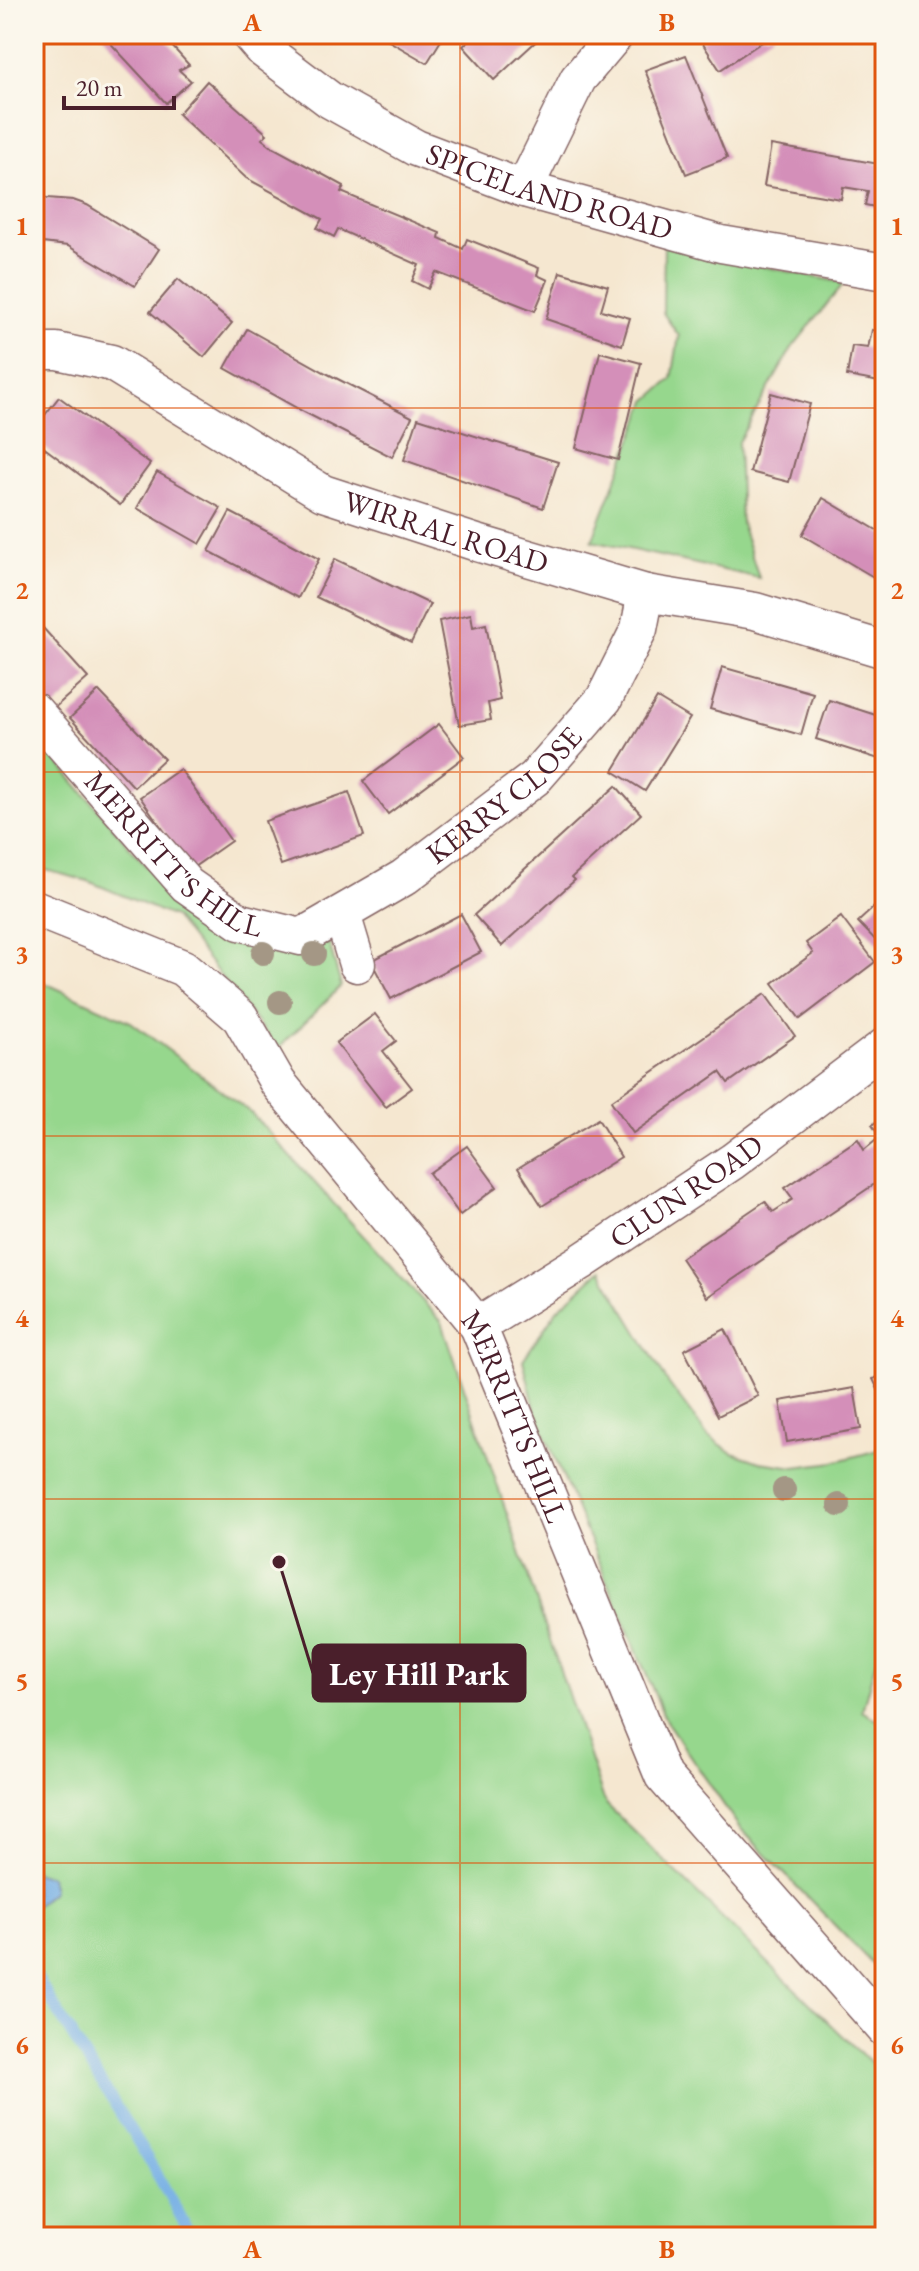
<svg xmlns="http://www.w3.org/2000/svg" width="919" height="2271" font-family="'EB Garamond',serif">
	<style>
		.green { fill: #96d78d; stroke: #707b5c; stroke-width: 2 }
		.water { fill: #73aee4; stroke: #5e6688; stroke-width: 2 }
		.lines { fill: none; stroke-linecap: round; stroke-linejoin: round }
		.stream { stroke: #73aee4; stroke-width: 11 }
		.building { fill: #d48fb9 }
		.minor-casing { stroke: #866565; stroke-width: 39 }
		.minor { stroke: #fff; stroke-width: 36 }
		.tree { fill: #a49785 }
		.grid { fill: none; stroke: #e0560e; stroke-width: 2; stroke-opacity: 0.55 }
		.labels { text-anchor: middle; stroke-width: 6; stroke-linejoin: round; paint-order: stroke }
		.street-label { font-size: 30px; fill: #4a1f2b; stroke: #fbf7ec }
		.leader { fill: none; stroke: #4a1f2b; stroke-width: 3 }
		.callout-dot { fill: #4a1f2b; stroke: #fbf7ec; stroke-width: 3 }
		.callout { fill: #4a1f2b; stroke: #4a1f2b; stroke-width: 3 }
		.callout-label { font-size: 32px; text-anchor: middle; font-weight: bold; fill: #fff }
		.neatline { fill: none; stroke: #e0560e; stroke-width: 3 }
		.grid-label { font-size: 26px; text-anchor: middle; font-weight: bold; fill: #e0560e }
	</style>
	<rect width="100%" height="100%" fill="#fbf7ec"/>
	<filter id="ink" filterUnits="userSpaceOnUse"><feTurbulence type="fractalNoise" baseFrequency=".0125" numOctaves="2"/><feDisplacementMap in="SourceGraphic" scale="16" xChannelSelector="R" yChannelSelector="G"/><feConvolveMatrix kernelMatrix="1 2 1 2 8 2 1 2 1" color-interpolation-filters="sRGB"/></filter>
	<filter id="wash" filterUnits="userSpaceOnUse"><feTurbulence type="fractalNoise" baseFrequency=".006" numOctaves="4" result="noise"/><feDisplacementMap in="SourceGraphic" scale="32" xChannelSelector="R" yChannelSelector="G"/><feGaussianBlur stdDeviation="1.8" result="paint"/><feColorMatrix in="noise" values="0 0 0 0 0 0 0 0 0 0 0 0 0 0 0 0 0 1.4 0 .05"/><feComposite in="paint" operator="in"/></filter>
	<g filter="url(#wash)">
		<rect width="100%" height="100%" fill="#f5e7d0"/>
		<!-- green -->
		<g class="green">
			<path d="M664,246l180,37 -52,65 -54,94 3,81 18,55 -167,-37 55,-140 25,-22 7,-43 -16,-23z"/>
			<path d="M34,734l132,156 84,46 79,7 12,43 -63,63 -104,-132 -86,-36 -54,-14z"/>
			<path d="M34,978l97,44 120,91 191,209 163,481 280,274v160h-851z"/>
			<path d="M600,1270l69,114 39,52 25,17 27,9 35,5 39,-5 51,-14v203l-9,9 -14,51 23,14v252l-146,-150 -73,-106 -130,-308 -13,-53 34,-50z"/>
		</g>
		<!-- water -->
		<path class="water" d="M34,1869l3,4 13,3 3,15 -19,16z"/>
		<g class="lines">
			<!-- stream -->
			<path class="stream" d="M34,1972c51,89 111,174 157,265"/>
		</g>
		<g id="blocks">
			<!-- building -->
			<g class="building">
				<path d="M102,34h59l28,31 -10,5 12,11 -25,22z"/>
				<path d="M377,34h68l-18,29z"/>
				<path d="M476,34h68l-50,46 -31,-34z"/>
				<path d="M711,34h63l-54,36 -19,-29z"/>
				<path d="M686,55l41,103 -41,16 -41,-104z"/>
				<path d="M207,81l60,53 -5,5 10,8 72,39 -3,6 99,41 -1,5 24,11 4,-10 72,29 -2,7 11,5 -13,31 -99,-39 -8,17 -16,-8 7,-16 -81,-36 -4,8 -17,-9 5,-9 -76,-41 -68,-64z"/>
				<path d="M771,145l114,20v44l-20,-4 3,-14 -25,-4 -2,12 -77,-13z"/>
				<path d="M34,197l39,3 14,5 72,44 -24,37 -67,-40 -34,-4z"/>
				<path d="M560,272l48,14 -7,24 29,8 -8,27 -76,-26z"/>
				<path d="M178,279l54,44 -28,34 -54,-45z"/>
				<path d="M247,329l79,44 86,44 -20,40 -88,-45 -79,-44z"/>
				<path d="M872,330l13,2v51l-38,-7 5,-30 16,2z"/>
				<path d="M600,352l41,11 -23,97 -42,-12z"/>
				<path d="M771,393l39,11 -21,78 -39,-10z"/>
				<path d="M59,397l91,67 -30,41 -86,-65v-11z"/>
				<path d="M418,418l140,44 -15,46 -139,-48z"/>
				<path d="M157,472l64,36 -21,36 -63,-36z"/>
				<path d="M823,498l62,37v42l-3,5 -80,-47z"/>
				<path d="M230,512l89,47 -21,39 -89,-47z"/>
				<path d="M335,559l95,45 -19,39 -95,-46z"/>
				<path d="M471,614l2,13 13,-3 14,76 -12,3 3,17 -32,5 -20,-104z"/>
				<path d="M34,618l54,60 -35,31 -19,-22z"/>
				<path d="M722,667l91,26 -12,42 -91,-26z"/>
				<path d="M99,691l65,68 -30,28 -64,-69z"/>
				<path d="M657,698l33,20 -45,73 -32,-20z"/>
				<path d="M829,700l56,18v43l-69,-22z"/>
				<path d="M439,724l25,33 -76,57 -25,-33z"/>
				<path d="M180,769l51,72 -40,28 -51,-72z"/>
				<path d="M616,786l25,28 -69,63 3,3 -73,66 -28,-31z"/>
				<path d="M349,792l15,44 -83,29 -16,-44z"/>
				<path d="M885,897v53l-27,-28z"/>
				<path d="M461,914l20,38 -90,47 -20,-38z"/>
				<path d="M841,917l34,45 -75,57 -27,-36 40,-30 -7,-10z"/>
				<path d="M765,994l30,42 -67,47 -8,-11 -87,61 -22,-32z"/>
				<path d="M375,1014l21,27 -13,10 29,37 -26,19 -50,-64z"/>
				<path d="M885,1115v62l-178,120 -26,-39 84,-57 8,11 20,-13 -8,-11 73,-49 6,11 16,-13 -8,-12z"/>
				<path d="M598,1119l23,38 -79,49 -24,-38z"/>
				<path d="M467,1146l30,41 -37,28 -31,-42z"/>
				<path d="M725,1329l33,67 -40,20 -34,-66z"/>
				<path d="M885,1374v30l-12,-25z"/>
				<path d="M854,1388l7,41 -74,13 -7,-41z"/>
			</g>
		</g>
	</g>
	<g filter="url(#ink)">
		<use href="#blocks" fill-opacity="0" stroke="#866565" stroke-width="2"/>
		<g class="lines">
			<defs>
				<g id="minor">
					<path id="s1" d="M249,34l12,14 69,52 86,48 108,41 197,55 164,28"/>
					<path d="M524,189l54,-110 38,-45"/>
					<path id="s2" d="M34,351h23l55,12 211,130 154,50 169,50 109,18 130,39"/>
					<path id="s3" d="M34,711l153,174 53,37 61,15 102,-59 132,-100 69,-79 35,-70 7,-36"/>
					<path id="s4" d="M34,908l149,60 57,49 38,66 200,243 185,450 222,253"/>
					<path d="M342,914l15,50"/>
					<path id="s5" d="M478,1326l103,-64 152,-101 152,-115"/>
				</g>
			</defs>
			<!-- minor casing -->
			<use href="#minor" class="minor-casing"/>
			<!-- minor -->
			<use href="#minor" class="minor"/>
		</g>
		<!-- trees -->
		<g class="tree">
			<circle cx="263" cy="953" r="12"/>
			<circle cx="314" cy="954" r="12"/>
			<circle cx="280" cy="1002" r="12"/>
			<circle cx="784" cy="1490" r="12"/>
			<circle cx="839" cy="1505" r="12"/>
		</g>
	</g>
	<!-- grid -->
	<path class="grid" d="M460,34v2203M34,408h851M34,772h851M34,1136h851M34,1499h851M34,1863h851"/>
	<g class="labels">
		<!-- street labels -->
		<g class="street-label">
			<text dy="10" stroke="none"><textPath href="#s1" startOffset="344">SPICELAND ROAD</textPath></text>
			<text dy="10" stroke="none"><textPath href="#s2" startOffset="456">WIRRAL ROAD</textPath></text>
			<text dy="10" stroke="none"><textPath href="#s3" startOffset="608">KERRY CLOSE</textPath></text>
			<text dy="10" stroke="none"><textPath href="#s3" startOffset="202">MERRITT'S HILL</textPath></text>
			<text dy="10" stroke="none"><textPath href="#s5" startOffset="248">CLUN ROAD</textPath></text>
			<text dy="10" stroke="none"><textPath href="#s4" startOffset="724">MERRITTS HILL</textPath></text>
		</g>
	</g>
	<!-- callouts -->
	<path class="leader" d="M279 1562L313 1673"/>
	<circle class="callout-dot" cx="279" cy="1562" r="8"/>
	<rect class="callout" x="313" y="1645" width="212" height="56" rx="8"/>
	<g class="callout-label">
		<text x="419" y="1685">Ley Hill Park</text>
	</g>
	<!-- margin -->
	<rect width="919" height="2271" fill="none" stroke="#fbf7ec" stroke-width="88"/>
	<!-- scale -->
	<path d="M64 96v12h110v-12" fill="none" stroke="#4a1f2b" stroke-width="4"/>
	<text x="76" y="96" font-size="24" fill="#4a1f2b" stroke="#fbf7ec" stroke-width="6" paint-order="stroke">20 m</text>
	<rect x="44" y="44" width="831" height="2183" class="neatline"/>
	<g class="grid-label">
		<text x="252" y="31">A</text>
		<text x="667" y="31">B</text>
		<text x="22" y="235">1</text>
		<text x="897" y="235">1</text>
		<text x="22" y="599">2</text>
		<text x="897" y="599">2</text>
		<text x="22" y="963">3</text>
		<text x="897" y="963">3</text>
		<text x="22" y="1327">4</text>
		<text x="897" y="1327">4</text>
		<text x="22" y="1690">5</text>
		<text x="897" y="1690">5</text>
		<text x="22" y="2054">6</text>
		<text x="897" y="2054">6</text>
		<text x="252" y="2258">A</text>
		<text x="667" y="2258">B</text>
	</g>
</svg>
